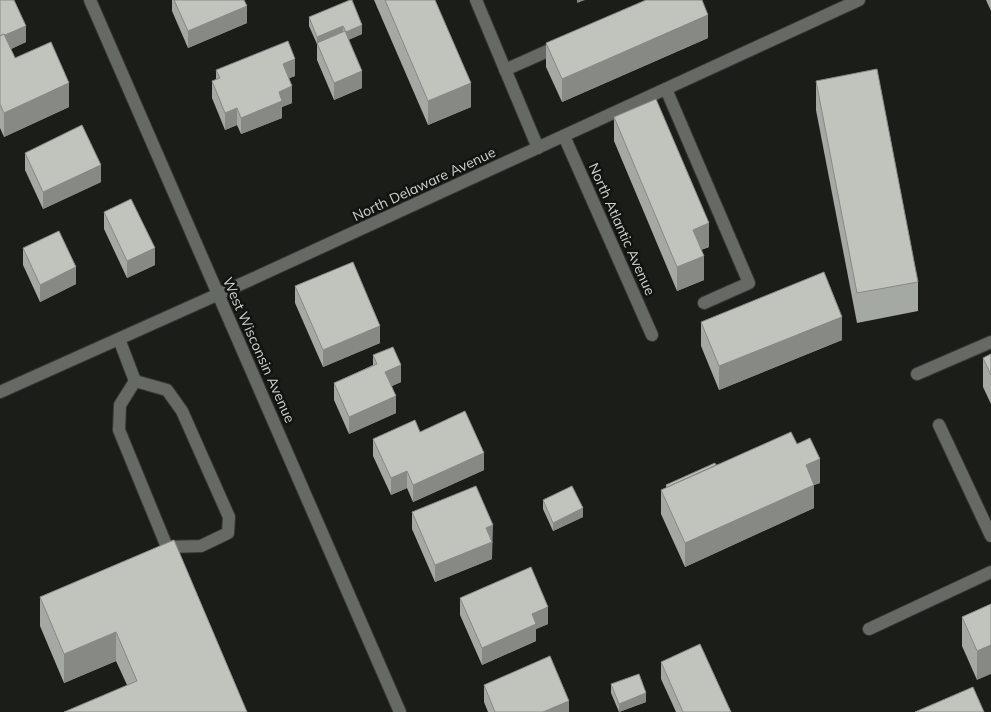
<svg xmlns="http://www.w3.org/2000/svg" width="991" height="712" font-family="Mulish,sans-serif">
	<style>
		.lines { fill: none; stroke-linecap: round; stroke-linejoin: round }
		.service-casing { stroke: #363835; stroke-width: 14 }
		.minor-casing { stroke: #363835; stroke-width: 14 }
		.tertiary-casing { stroke: #363835; stroke-width: 14 }
		.service { stroke: #666a64; stroke-width: 12 }
		.minor { stroke: #666a64; stroke-width: 12 }
		.tertiary { stroke: #666a64; stroke-width: 12 }
		.wall { fill: #a5a9a3 }
		.shaded-wall { fill: #868984 }
		.building { fill: #c0c4bd; stroke: #868984 }
		.labels { text-anchor: middle; stroke-width: 5; stroke-linejoin: round; paint-order: stroke }
		.street-label { font-size: 14px; fill: #d0d3cf; stroke: #11140f }
	</style>
	<rect width="100%" height="100%" fill="#1a1d18"/>
	<g class="lines">
		<defs>
			<g id="service">
				<path d="M476,0l62,148"/>
				<path d="M505,70l56,-25"/>
				<path d="M666,89l83,194 -45,20"/>
				<path d="M119,339l16,42"/>
				<path d="M135,381l32,9 15,21 47,106 -1,16 -27,13 -34,1 -48,-117 1,-25z"/>
				<path d="M939,425l52,111"/>
				<path d="M869,629l122,-57"/>
			</g>
			<g id="minor">
				<path d="M564,136l88,199"/>
				<path d="M917,374l74,-32"/>
				<path d="M0,392l250,-112 609,-280"/>
			</g>
			<path id="tertiary" d="M90,0l310,712"/>
		</defs>
		<!-- service casing -->
		<use href="#service" class="service-casing"/>
		<!-- minor casing -->
		<use href="#minor" class="minor-casing"/>
		<!-- tertiary casing -->
		<use href="#tertiary" class="tertiary-casing"/>
		<!-- service -->
		<use href="#service" class="service"/>
		<!-- minor -->
		<use href="#minor" class="minor"/>
		<!-- tertiary -->
		<use href="#tertiary" class="tertiary"/>
	</g>
	<!-- wall -->
	<g class="wall">
		<path d="M0,0l26,42 -15,7 4,9 54,49 -65,30 -4,-9z"/>
		<path d="M172,0h72l3,23 -59,25 -16,-37z"/>
		<path d="M374,0h61l36,107 -43,18z"/>
		<path d="M986,0h5v11z"/>
		<path d="M309,17l53,8v9l-14,6 14,48 -28,12 -17,-40v-16l-8,-18z"/>
		<path d="M708,38l-146,64 -16,-35v-24z"/>
		<path d="M216,70l79,6 -6,2 3,25 -10,4v11l-41,16 -4,-9 -12,5 -13,-32v-17l4,-1z"/>
		<path d="M816,81l102,201v29l-61,12 -41,-213z"/>
		<path d="M614,117l95,130 -8,3 3,30 -27,11 -63,-150z"/>
		<path d="M25,153l76,29 -58,27 -18,-39z"/>
		<path d="M104,212l51,53 -28,13 -23,-49z"/>
		<path d="M23,248l53,36 -36,18 -17,-37z"/>
		<path d="M295,286l85,57 -57,24 -28,-64z"/>
		<path d="M701,322l141,18 -123,50 -18,-44z"/>
		<path d="M991,354v50l-8,-17v-29z"/>
		<path d="M373,355l28,27 -9,4 4,27 -47,21 -15,-34v-17l39,-18z"/>
		<path d="M420,432l64,38 -71,32 -6,-14 -16,7 -18,-39v-17z"/>
		<path d="M797,444l23,39 -6,2v23l-129,59 -24,-53v-24l5,-2v-3l50,-20z"/>
		<path d="M543,500l40,17 -30,14 -10,-22z"/>
		<path d="M412,512l81,30 -1,1v16l-57,23 -23,-53z"/>
		<path d="M174,540l73,172 -120,-27 -11,-24 -52,22 -24,-57v-29z"/>
		<path d="M460,598l88,26 -12,5v12l-54,24 -22,-50z"/>
		<path d="M991,604l-14,76 -15,-34v-29z"/>
		<path d="M661,662l70,50h-55l-15,-33z"/>
		<path d="M611,684l35,18 -27,10 -8,-19z"/>
		<path d="M484,685l85,27h-81l-4,-10z"/>
	</g>
	<!-- shaded-wall -->
	<g class="shaded-wall">
		<path d="M577,0h8l-8,3z"/>
		<path d="M247,6v17l-59,25v-17z"/>
		<path d="M708,15v23l-146,64v-23z"/>
		<path d="M362,25v9l-16,7v-9z"/>
		<path d="M26,26v16l-26,12v-17z"/>
		<path d="M343,26v9l-26,10v-8z"/>
		<path d="M295,59v17l-12,5v-17z"/>
		<path d="M362,71v17l-28,12v-17z"/>
		<path d="M69,83v24l-65,30v-24z"/>
		<path d="M471,83v24l-43,18v-24z"/>
		<path d="M292,86v17l-10,4v11l-41,16v-16l38,-26z"/>
		<path d="M237,108v17l-12,5v-17z"/>
		<path d="M101,165v17l-58,27v-17z"/>
		<path d="M709,223v24l-16,6v-23z"/>
		<path d="M155,248v17l-28,13v-17z"/>
		<path d="M704,256v24l-27,11v-24z"/>
		<path d="M76,267v17l-36,18v-17z"/>
		<path d="M842,317v23l-123,50v-24z"/>
		<path d="M380,326v17l-57,24v-17z"/>
		<path d="M401,365v17l-16,7v-17z"/>
		<path d="M396,396v17l-47,21v-17z"/>
		<path d="M484,453v17l-71,32v-17z"/>
		<path d="M820,459v24l-6,2v23l-129,59v-24l121,-78z"/>
		<path d="M407,471v17l-16,7v-17z"/>
		<path d="M583,508v9l-30,14v-8z"/>
		<path d="M493,525l-1,34 -57,23v-17l51,-37z"/>
		<path d="M548,607v17l-12,5v12l-54,24v-17l50,-34z"/>
		<path d="M116,632v29l-52,22v-29z"/>
		<path d="M991,645v29l-14,6v-29z"/>
		<path d="M646,693v9l-27,10v-8z"/>
		<path d="M569,701v11h-26z"/>
	</g>
	<!-- building -->
	<g class="building">
		<path d="M0,0h14l12,26 -21,9 -1,-1 -4,2z"/>
		<path d="M174,0h70l3,6 -59,25z"/>
		<path d="M350,0h2l10,25 -16,7 -3,-6 -26,11 -8,-20z"/>
		<path d="M385,0h50l36,83 -43,18z"/>
		<path d="M646,0h56l6,15 -146,64 -16,-36z"/>
		<path d="M345,31l17,40 -28,12 -17,-40z"/>
		<path d="M4,34l11,24 36,-16 18,41 -65,30 -4,-9v-68z"/>
		<path d="M288,41l7,18 -12,5 9,22 -13,6 3,9 -41,17 -4,-10 -12,5 -13,-32 8,-3 -4,-8z"/>
		<path d="M877,69l41,213 -61,11 -41,-212z"/>
		<path d="M656,99l53,124 -16,7 11,26 -27,11 -63,-150z"/>
		<path d="M82,125l19,40 -58,27 -18,-39z"/>
		<path d="M131,199l24,49 -28,13 -23,-49z"/>
		<path d="M59,231l17,36 -36,18 -17,-37z"/>
		<path d="M353,262l27,64 -57,24 -28,-64z"/>
		<path d="M824,272l18,45 -123,49 -18,-44z"/>
		<path d="M393,347l8,18 -16,7 11,24 -47,21 -15,-34 43,-19 -4,-9z"/>
		<path d="M991,354v21l-8,-17z"/>
		<path d="M465,411l19,42 -71,32 -6,-14 -16,7 -18,-39 42,-19 5,12z"/>
		<path d="M791,432l6,12 13,-6 10,21 -14,6 8,20 -129,58 -24,-53z"/>
		<path d="M715,463l1,2 -49,22 -1,-2z"/>
		<path d="M476,486l17,39 -7,3 6,14 -57,23 -23,-53z"/>
		<path d="M572,486l11,22 -30,15 -10,-23z"/>
		<path d="M174,540l73,172h-183l73,-31 -21,-49 -52,22 -24,-57z"/>
		<path d="M531,567l17,40 -16,7 4,10 -54,24 -22,-50z"/>
		<path d="M991,604v41l-14,6 -15,-34z"/>
		<path d="M700,644l31,68h-48l-22,-50z"/>
		<path d="M550,656l19,45 -26,11h-48l-11,-27z"/>
		<path d="M639,674l7,19 -27,11 -8,-20z"/>
		<path d="M973,687l11,25h-69z"/>
	</g>
	<g class="labels">
		<!-- street labels -->
		<g class="street-label">
			<text transform="translate(424 184) rotate(-25)" y="5">North Delaware Avenue</text>
			<text transform="translate(622 229) rotate(66)" y="5">North Atlantic Avenue</text>
			<text transform="translate(259 350) rotate(66)" y="5">West Wisconsin Avenue</text>
		</g>
	</g>
</svg>
